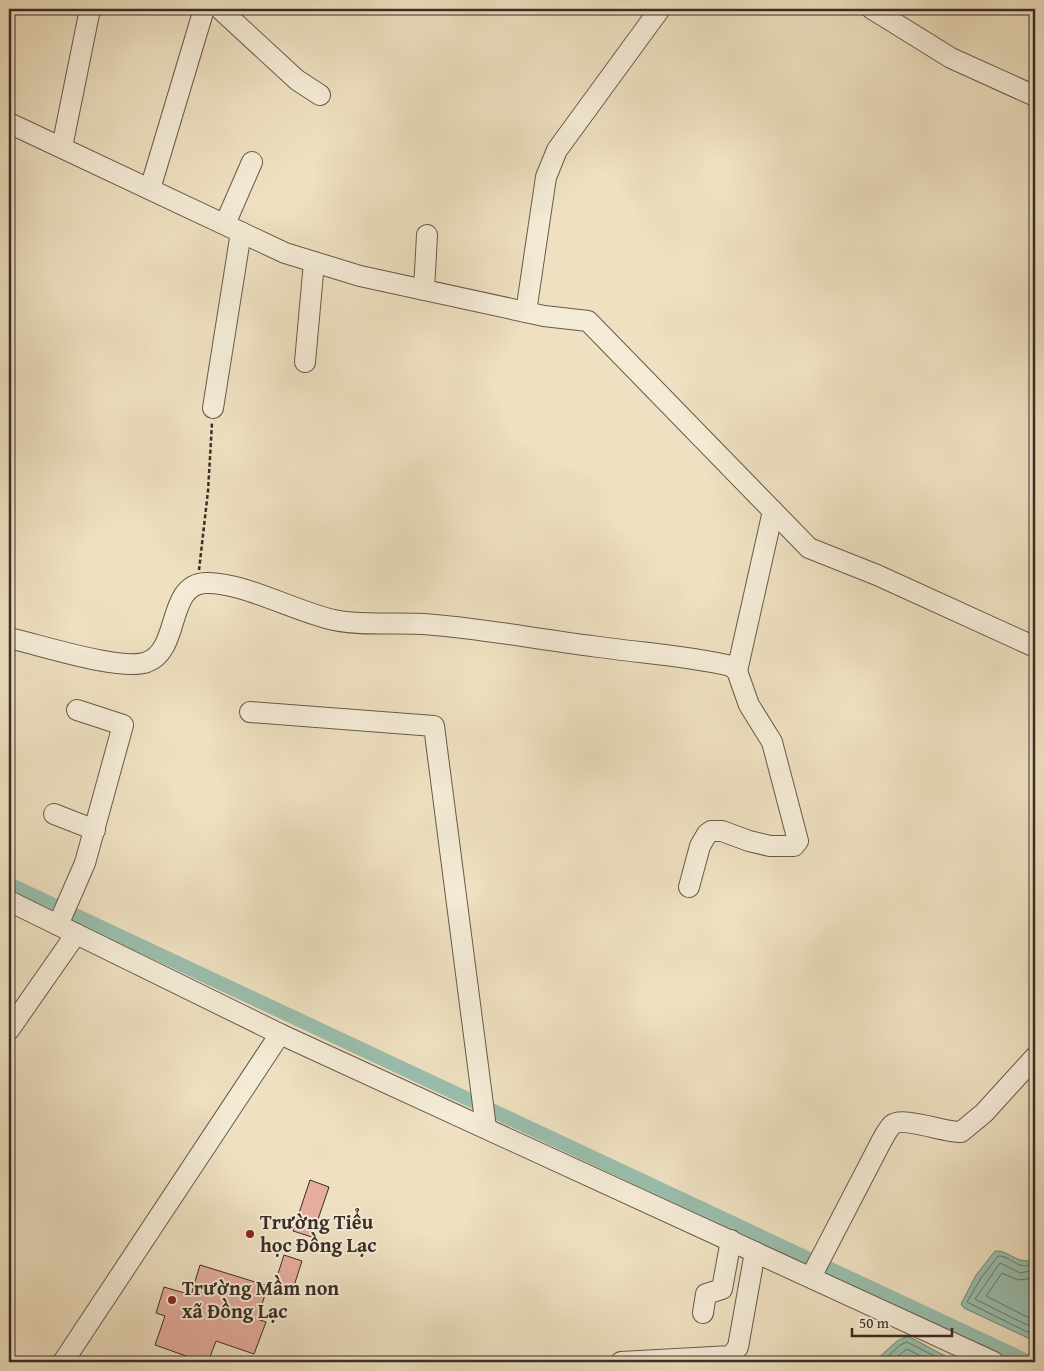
<svg xmlns="http://www.w3.org/2000/svg" width="1044" height="1371" font-family="'Gentium Book Plus',serif">
	<style>
		.water { fill: #9abead; stroke: #748477 }
		.lines { fill: none; stroke-linecap: round; stroke-linejoin: round }
		.shore { stroke: #6a766a; stroke-width: 1 }
		.canal { stroke: #9abead; stroke-width: 14 }
		.building { fill: #e5ad9e; stroke: #3a2d26 }
		.minor-casing { stroke: #675a4c; stroke-width: 22 }
		.path { stroke: #3a2d26; stroke-width: 2.5; stroke-dasharray: 4 2.5; stroke-linecap: butt }
		.minor { stroke: #f4ebd6; stroke-width: 20 }
		.poi-dot { fill: #8f2418; stroke: #f4ebd6; stroke-width: 2 }
		.labels { text-anchor: middle; stroke-width: 4; stroke-linejoin: round; paint-order: stroke }
		.poi-label { font-size: 20px; font-weight: bold; fill: #3a2d26; stroke: #f4ebd6; text-anchor: start }
	</style>
	<rect width="100%" height="100%" fill="#eee0c0"/>
	<filter id="stains"><feTurbulence type="fractalNoise" baseFrequency=".004" numOctaves="4"/><feColorMatrix values="0 0 0 0 .2 0 0 0 0 .09 0 0 0 0 .02 0 0 0 .5 -.17"/></filter>
	<radialGradient id="worn" r=".72"><stop offset=".6" stop-color="#630" stop-opacity="0"/><stop offset="1" stop-color="#630" stop-opacity=".3"/></radialGradient>
	<!-- water -->
	<g class="water">
		<path d="M995,1251c13,-1 20,11 34,10l6,-7v79l-5,6 -66,-31 -3,-4 15,-29z"/>
		<path d="M908,1336l48,26h-82l23,-21z"/>
	</g>
	<g class="lines">
		<!-- shore -->
		<g class="shore">
			<path d="M1035,1261c-14,14 -24,-6 -37,-5l-17,22 -14,24 60,30 8,-2"/>
			<path d="M1035,1270l-15,3 -20,-10 -25,36 52,26 8,-1"/>
			<path d="M1035,1278l-17,2 -16,-7 -16,23 41,21 8,-1"/>
			<path d="M882,1362l18,-17 7,-3 39,20"/>
			<path d="M890,1362l17,-13 25,13"/>
		</g>
		<!-- canal -->
		<path class="canal" d="M9,884l1020,478"/>
	</g>
	<!-- building -->
	<g class="building">
		<path d="M310,1180l19,7 -17,50 -19,-6z"/>
		<path d="M284,1255l18,6 -9,28 -18,-6z"/>
		<path d="M200,1265l68,21 -11,33 9,3 -12,32 -38,-13 -8,21h-5l-48,-17 10,-29 -9,-3 8,-26 27,8z"/>
	</g>
	<g class="lines">
		<defs>
			<g id="minor">
				<path d="M220,9l77,71 23,15"/>
				<path d="M872,9l79,49 84,38"/>
				<path d="M9,123l276,130 75,23 184,40 44,5 221,227 68,27 158,72"/>
				<path d="M62,147l28,-138"/>
				<path d="M150,189l54,-180"/>
				<path d="M225,224l27,-62"/>
				<path d="M424,290l3,-55"/>
				<path d="M526,312l20,-135 11,-27 103,-141"/>
				<path d="M305,362l9,-100"/>
				<path d="M213,408l28,-176"/>
				<path d="M9,638c28,6 113,34 138,24 34,-12 19,-78 59,-79 37,-1 90,29 128,37 27,6 62,2 90,4 56,4 112,15 168,22 46,7 94,9 139,20l6,5 12,34 23,37 26,99 -4,5h-24l-21,-5 -27,-10h-11l-4,3 -7,12 -11,41"/>
				<path d="M737,671l36,-160"/>
				<path d="M250,712l184,14 52,402"/>
				<path d="M54,814l41,16"/>
				<path d="M9,901l271,133 714,328"/>
				<path d="M58,925l27,-62 38,-138 -46,-15"/>
				<path d="M9,1030l67,-96"/>
				<path d="M811,1277l70,-135c3,-5 6,-12 11,-17 10,-9 51,7 69,7l23,-19 51,-56"/>
				<path d="M703,1313l3,-19 16,-5 9,-49"/>
				<path d="M63,1362l217,-328"/>
				<path d="M621,1362l110,-6 7,-9 17,-95"/>
			</g>
		</defs>
		<!-- minor casing -->
		<use href="#minor" class="minor-casing"/>
		<!-- path -->
		<path class="path" d="M199,570l9,-79 4,-68"/>
		<!-- minor -->
		<use href="#minor" class="minor"/>
	</g>
	<!-- markers -->
	<g class="poi-dot">
		<circle cx="250" cy="1234" r="5"/>
		<circle cx="172" cy="1300" r="5"/>
	</g>
	<g class="labels">
		<!-- poi labels -->
		<g class="poi-label">
			<text x="260" y="1229">Trường Tiểu<tspan x="260" dy="23">học Đồng Lạc</tspan></text>
			<text x="182" y="1295">Trường Mầm non<tspan x="182" dy="23">xã Đồng Lạc</tspan></text>
		</g>
	</g>
	<!-- margin -->
	<rect width="1044" height="1371" fill="none" stroke="#eee0c0" stroke-width="30"/>
	<rect x="10" y="10" width="1024" height="1351" fill="none" stroke="#3a2d26" stroke-width="2.5"/>
	<rect x="15" y="15" width="1014" height="1341" fill="none" stroke="#3a2d26"/>
	<!-- scale -->
	<path d="M852 1328v8h100v-8" fill="none" stroke="#3a2d26" stroke-width="2.5"/>
	<text x="859" y="1328" font-size="15" fill="#3a2d26" stroke="#f4ebd6" stroke-width="4" paint-order="stroke">50 m</text>
	<rect width="100%" height="100%" filter="url(#stains)"/>
	<rect width="100%" height="100%" fill="url(#worn)"/>
</svg>
